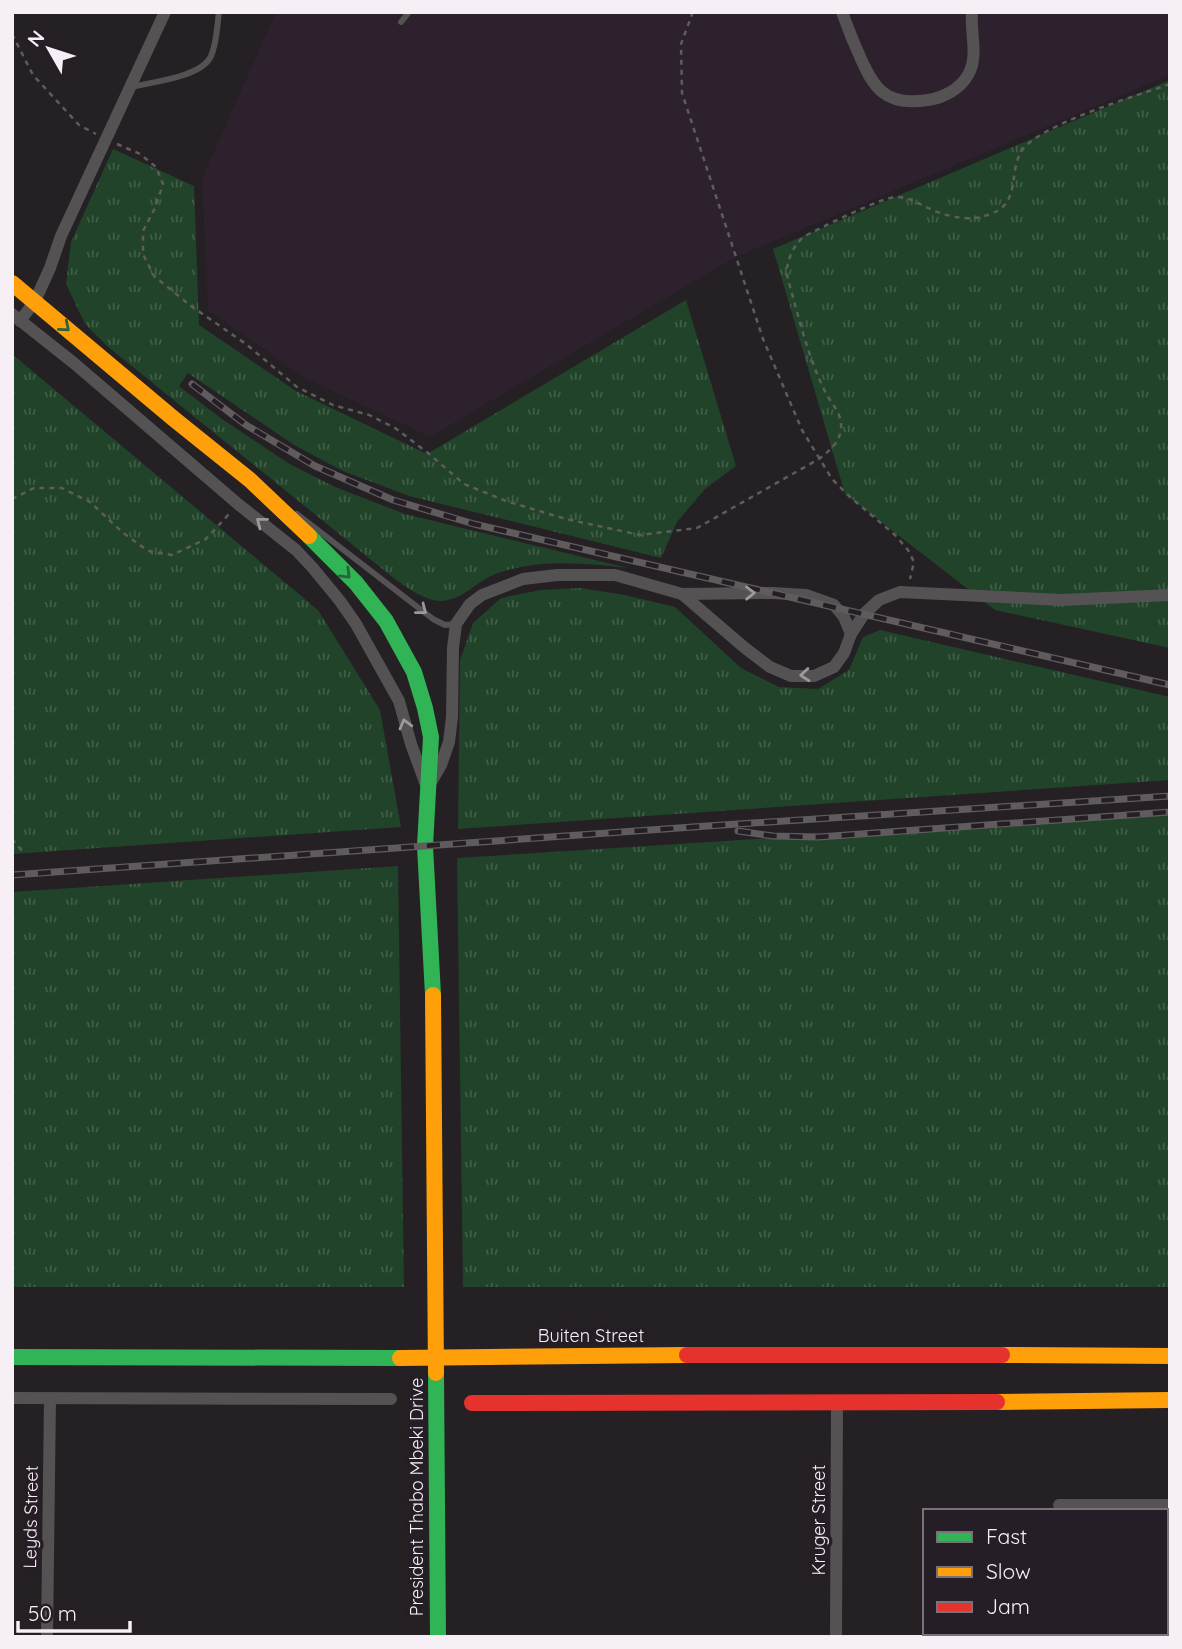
<svg xmlns="http://www.w3.org/2000/svg" width="1182" height="1649" font-family="Quicksand,sans-serif">
	<style>
		.built { fill: #2d212d }
		.grass { fill: url(#grass-tufts) }
		.lines { fill: none; stroke-linecap: round; stroke-linejoin: round }
		.path { stroke: #5e5c5d; stroke-width: 2.5; stroke-dasharray: 5 5; stroke-linecap: butt }
		.lane { stroke: #545253; stroke-width: 6 }
		.street { stroke: #545253; stroke-width: 12 }
		.fast { stroke: #30b455; stroke-width: 16 }
		.slow { stroke: #ff9f0a; stroke-width: 16 }
		.jam { stroke: #e5322d; stroke-width: 16 }
		.rail-casing { stroke: #605c5e; stroke-width: 7 }
		.rail { stroke: #261e26; stroke-width: 4.5; stroke-dasharray: 13; stroke-linecap: butt }
		.oneway { stroke: #2a623b }
		.oneway2 { stroke: #9d999c }
		.labels { text-anchor: middle; stroke-width: 7; stroke-linejoin: round; paint-order: stroke }
		.street-label { font-size: 18px; fill: #f6f0f6; stroke: #261e26 }
	</style>
	<defs>
		<pattern id="grass-tufts" width="24" height="20" patternUnits="userSpaceOnUse" patternTransform="scale(1.75)"><rect width="24" height="20" fill="#204329"/><path d="M3 7l-1-3M5 7V3M7 7l1-3M15 17l-1-3M17 17v-4M19 17l1-3" fill="none" stroke="#415e49"/></pattern>
	</defs>
	<rect width="100%" height="100%" fill="#242024"/>
	<!-- built -->
	<path class="built" d="M276,12h894v63l-434,182 -306,180 -125,-59 -97,-68 -6,-132z"/>
	<!-- grass -->
	<g class="grass">
		<path d="M1170,80v568l-175,-38 -150,-116 -72,-245z"/>
		<path d="M113,149l81,37 5,139 97,66 131,63 259,-154 50,166 -31,23 -28,33 -16,36 -252,-62 -66,-25 -49,-26 -106,-72 -9,13 43,33 66,44 47,24 70,27 223,54c-44,-5 -88,-9 -130,5 -21,7 -35,28 -58,28 -17,-1 -30,-12 -44,-21l-289,-234 -22,-22 -19,-40 5,-42z"/>
		<path d="M12,354l306,256 62,100 21,117 -389,27z"/>
		<path d="M580,588l45,7 50,12 66,61 38,19 39,2 31,-19 14,-33 17,-7 290,67v83l-712,49 2,-169 13,-37 28,-25 39,-8z"/>
		<path d="M1170,813v474h-707l-6,-429z"/>
		<path d="M398,866l6,421h-392v-395z"/>
	</g>
	<g class="lines">
		<!-- path -->
		<g class="path">
			<path d="M693,12l-12,32 1,49 81,246 39,91 30,49 18,18 45,38 13,15 6,12 -4,17"/>
			<path d="M12,34l21,41 46,50 17,9"/>
			<path d="M117,144l23,10 16,13 7,17 -8,24 -12,23v23l11,22 37,30 55,38 51,43 36,18 36,10 26,13 33,25 36,31 42,17 60,18 74,16 57,-7 122,-69c11,-9 20,-15 22,-30 1,-15 -7,-22 -14,-34 -19,-35 -30,-85 -41,-123 3,-15 6,-24 17,-35 15,-8 79,-40 93,-40 12,0 19,5 30,10 21,10 44,16 67,6 28,-11 15,-44 30,-64 21,-26 113,-53 147,-65"/>
			<path d="M12,499l22,-11h28l28,14 32,30 26,19 24,4 34,-16 23,-25"/>
			<path d="M12,839l12,14"/>
		</g>
		<!-- lane -->
		<g class="lane">
			<path d="M401,22l8,-10"/>
			<path d="M131,87c21,-5 71,-10 80,-31 6,-13 6,-30 8,-44"/>
			<path d="M297,514l136,105 12,6 11,-1"/>
		</g>
		<!-- street -->
		<g class="street">
			<path d="M842,12c5,13 10,27 16,40 15,36 27,55 70,48 15,-2 32,-11 40,-25 11,-19 2,-42 4,-63"/>
			<path d="M12,314l63,50 163,140 58,46 16,17 28,34 16,23 43,77 12,43 15,41"/>
			<path d="M20,321l15,-20 15,-33 11,-32 104,-224"/>
			<path d="M682,594l63,54 25,19 21,9h23l20,-9 10,-14 7,-19 13,-20 15,-14 21,-8 162,8 108,-5"/>
			<path d="M430,784l11,-19 8,-23 3,-25 1,-69 3,-24 14,-20 12,-9 41,-16 34,-4h58l67,19 91,-1 33,2 28,10 10,12 7,17"/>
			<path d="M12,1398l379,1"/>
			<path d="M1059,1505h111"/>
			<path d="M47,1637l3,-239"/>
			<path d="M836,1637l1,-234"/>
		</g>
		<!-- fast -->
		<g class="fast">
			<path d="M309,536l47,47 30,38 28,51 11,36 6,29 -6,109 8,149"/>
			<path d="M12,1357l388,1"/>
			<path d="M436,1373l2,264"/>
		</g>
		<!-- slow -->
		<g class="slow">
			<path d="M12,283l162,136 76,61 59,56"/>
			<path d="M433,995l3,378"/>
			<path d="M1002,1355l168,1"/>
			<path d="M400,1358l287,-3"/>
			<path d="M997,1402l173,-2"/>
		</g>
		<!-- jam -->
		<g class="jam">
			<path d="M687,1355h315"/>
			<path d="M472,1403l525,-1"/>
		</g>
		<defs>
			<g id="rail">
				<path d="M192,384l54,41 69,41 78,34 81,24 696,161"/>
				<path d="M738,831l35,5 46,1 351,-25"/>
				<path d="M12,875l695,-49 463,-30"/>
			</g>
		</defs>
		<!-- rail casing -->
		<use href="#rail" class="rail-casing"/>
		<!-- rail -->
		<use href="#rail" class="rail"/>
	</g>
	<!-- one-way arrows -->
	<defs><path id="oneway-chevron" d="M-2-3.5L2.5 0L-2 3.5" fill="none" stroke-width="1.6" stroke-linecap="round" stroke-linejoin="round" transform="scale(1.75)"/></defs>
	<g class="oneway">
		<use href="#oneway-chevron" transform="translate(65 327) rotate(40)"/>
		<use href="#oneway-chevron" transform="translate(346 574) rotate(45)"/>
	</g>
	<g class="oneway2">
		<use href="#oneway-chevron" transform="translate(261 522) rotate(-142)"/>
		<use href="#oneway-chevron" transform="translate(750 593) rotate(-1)"/>
		<use href="#oneway-chevron" transform="translate(422 610) rotate(38)"/>
		<use href="#oneway-chevron" transform="translate(805 675) rotate(175)"/>
		<use href="#oneway-chevron" transform="translate(405 724) rotate(-105)"/>
	</g>
	<g class="labels">
		<!-- street labels -->
		<g class="street-label">
			<text x="591" y="1342">Buiten Street</text>
			<text transform="translate(417 1497) rotate(-90)" y="6">President Thabo Mbeki Drive</text>
			<text transform="translate(31 1517) rotate(-89)" y="6">Leyds Street</text>
			<text transform="translate(819 1520) rotate(-90)" y="6">Kruger Street</text>
		</g>
	</g>
	<!-- border -->
	<rect width="1182" height="1649" fill="none" stroke="#f6f0f6" stroke-width="28"/>
	<!-- legend -->
	<rect x="923" y="1509" width="245" height="126" fill="#261e26" stroke="#797279" stroke-width="2"/>
	<rect x="937" y="1532" width="35" height="10" fill="#30b455" stroke="#797279" stroke-width="2"/>
	<text x="986" y="1544" font-size="21" fill="#f6f0f6">Fast</text>
	<rect x="937" y="1567" width="35" height="10" fill="#ff9f0a" stroke="#797279" stroke-width="2"/>
	<text x="986" y="1579" font-size="21" fill="#f6f0f6">Slow</text>
	<rect x="937" y="1602" width="35" height="10" fill="#e5322d" stroke="#797279" stroke-width="2"/>
	<text x="986" y="1614" font-size="21" fill="#f6f0f6">Jam</text>
	<!-- north arrow -->
	<g transform="translate(49 49) rotate(309)" stroke="#261e26" stroke-width="5" paint-order="stroke">
	<path d="M0-5L12 26L0 18L-12 26Z" fill="#f6f0f6"/>
	<text y="-10" font-size="19" font-weight="bold" text-anchor="middle" fill="#f6f0f6">N</text>
	</g>
	<!-- scale -->
	<path d="M18 1621v10h112v-10" fill="none" stroke="#f6f0f6" stroke-width="3.5"/>
	<text x="28" y="1621" font-size="21" fill="#f6f0f6" stroke="#261e26" stroke-width="5" paint-order="stroke">50 m</text>
</svg>
